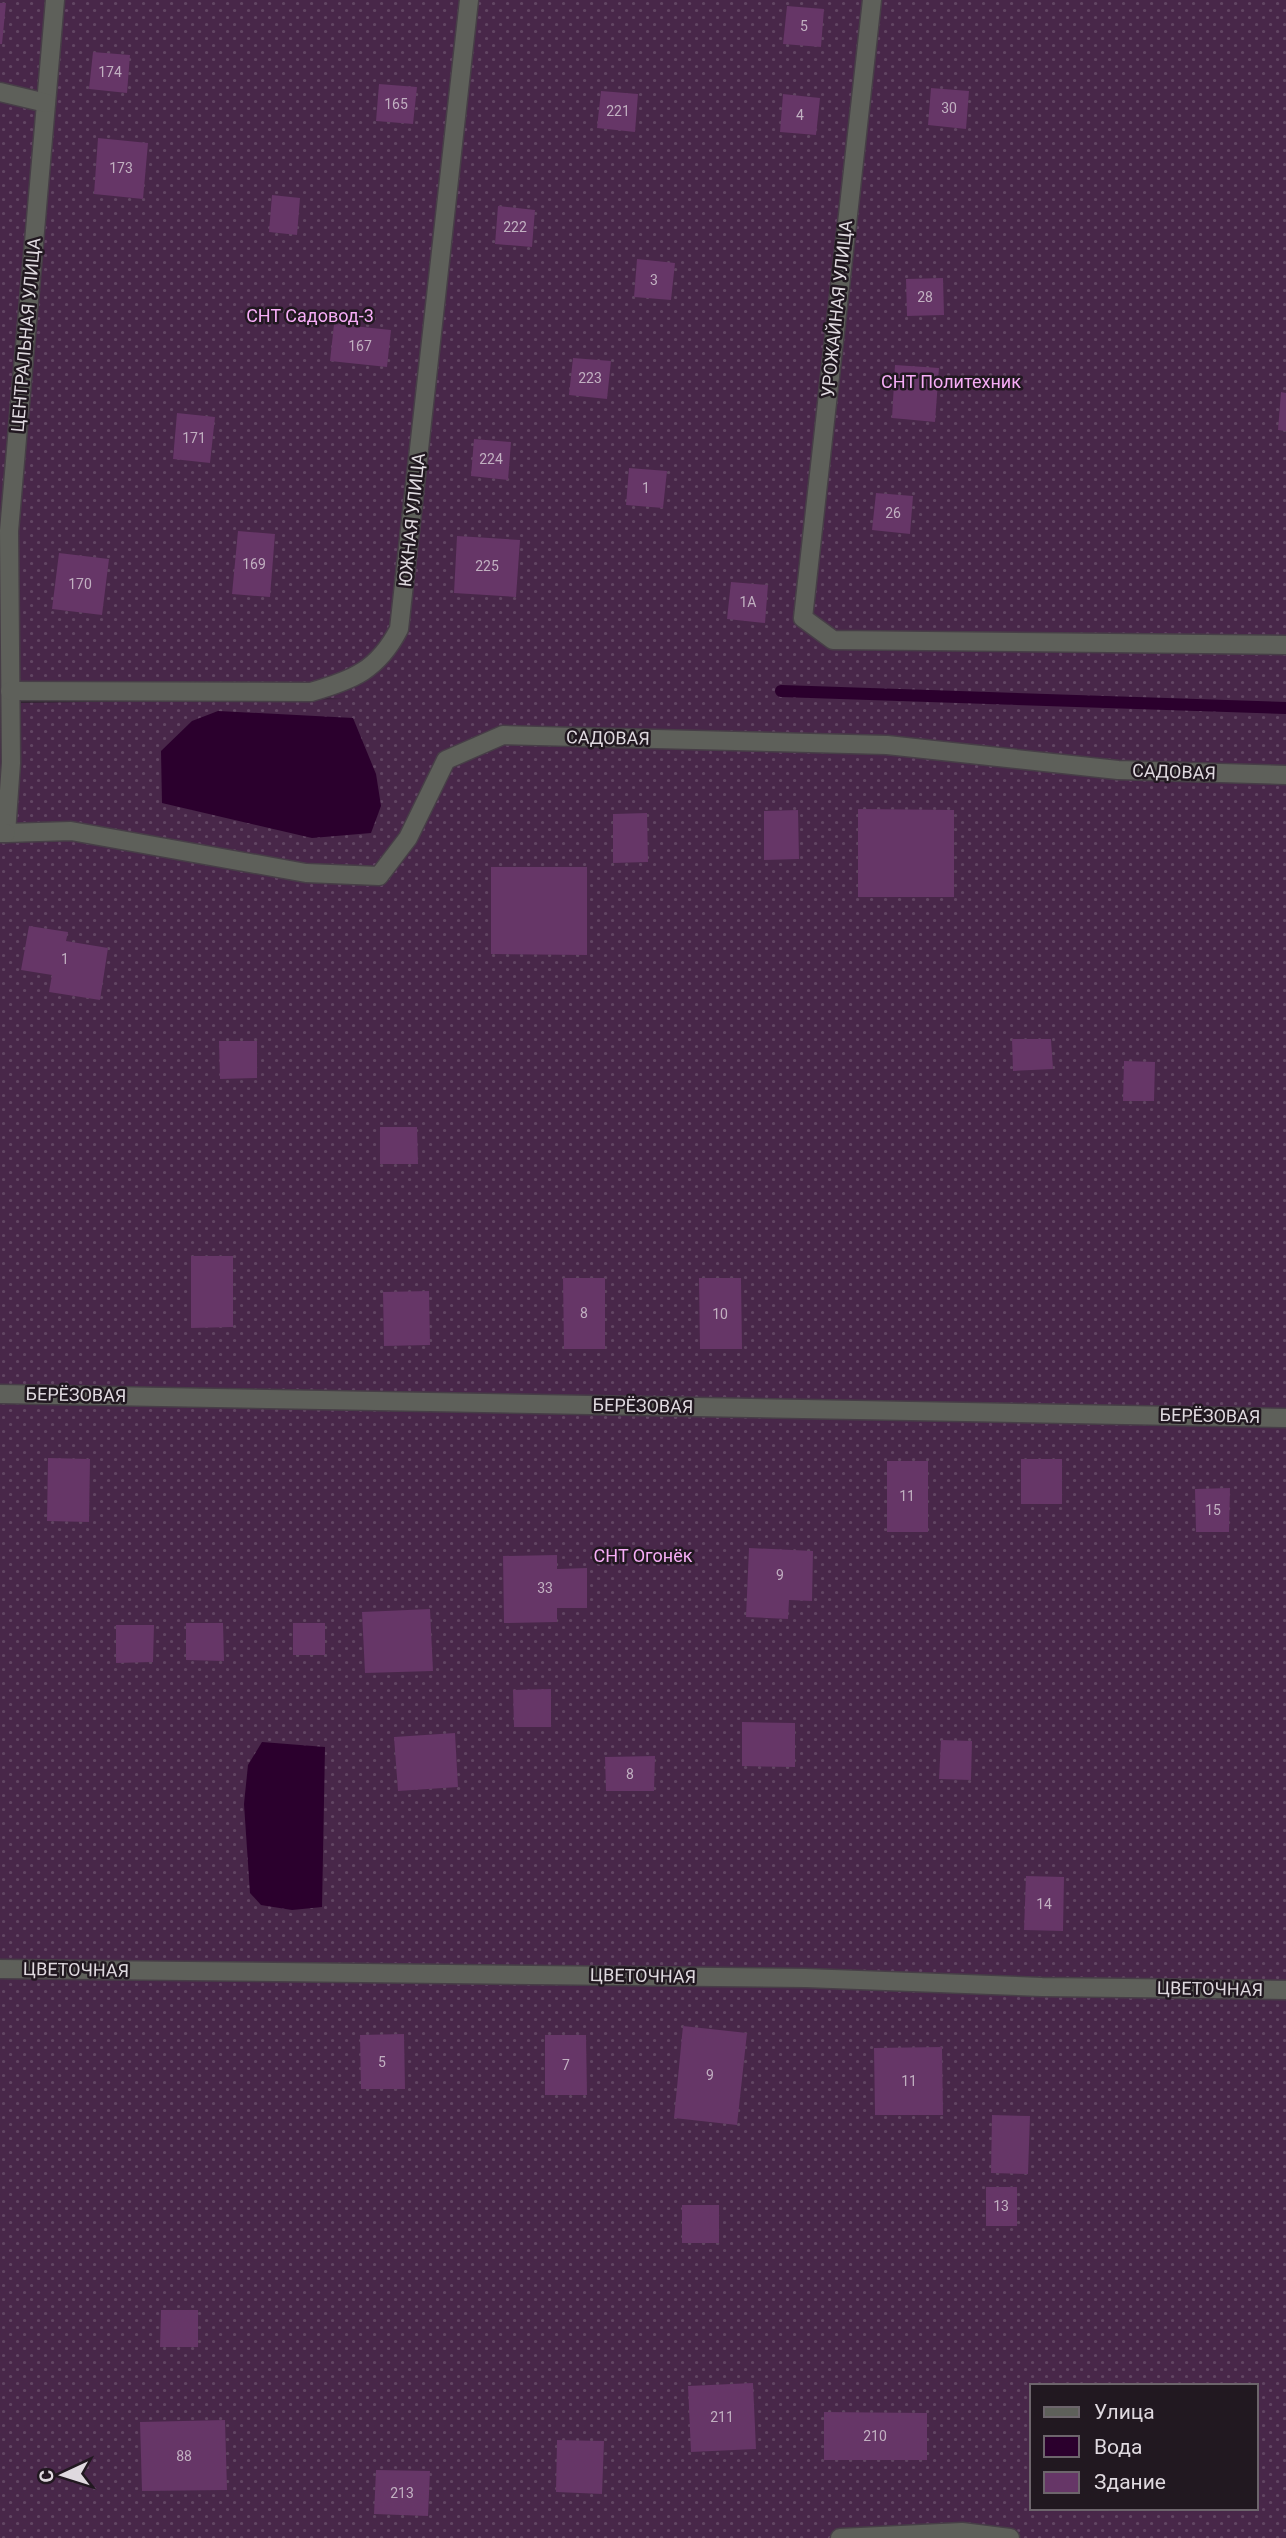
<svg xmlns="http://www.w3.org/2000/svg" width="1286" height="2538" font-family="Roboto,sans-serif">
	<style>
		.garden { fill: url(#garden-dots); fill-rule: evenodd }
		.water { fill: #2b002d }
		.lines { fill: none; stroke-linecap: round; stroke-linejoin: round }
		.stream { stroke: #2b002d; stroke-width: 12 }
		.building { fill: #663667 }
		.lane-casing { stroke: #473e47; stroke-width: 21 }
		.street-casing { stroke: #473e47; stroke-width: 21 }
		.lane { stroke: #5e605a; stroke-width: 18 }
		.street { stroke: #5e605a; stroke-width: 18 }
		.labels { text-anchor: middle; stroke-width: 5; stroke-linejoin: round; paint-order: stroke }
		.number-label { font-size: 14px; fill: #c1b0c1 }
		.street-label { font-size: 18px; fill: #dfd9df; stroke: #211820 }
		.park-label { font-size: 18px; fill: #f7adf7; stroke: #211820 }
	</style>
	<defs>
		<pattern id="garden-dots" width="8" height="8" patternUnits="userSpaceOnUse" patternTransform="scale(1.75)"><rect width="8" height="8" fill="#482749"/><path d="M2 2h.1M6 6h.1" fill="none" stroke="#624663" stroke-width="1.8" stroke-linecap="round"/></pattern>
	</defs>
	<rect width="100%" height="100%" fill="#2a212a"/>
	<!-- garden -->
	<path class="garden" d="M0,0h1286v2538h-1286v-1835l346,-4 -346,-8zM1032,2386h224v122h-224z"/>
	<!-- water -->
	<g class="water">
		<path d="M218,711l135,7 23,56 5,32 -10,27 -59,5 -150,-35 -1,-52 31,-30z"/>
		<path d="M262,1742l63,5 -3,160 -30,3 -31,-5 -11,-12 -6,-89 4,-39z"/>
	</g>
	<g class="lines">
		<!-- stream -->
		<path class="stream" d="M781,691l505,17"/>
	</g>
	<!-- building -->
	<g class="building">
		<path d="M0,3h6l-4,41h-2z"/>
		<path d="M787,6l37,3 -3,38 -38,-3z"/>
		<path d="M93,52l37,3 -3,38 -38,-4z"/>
		<path d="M379,84l38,3 -4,37 -37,-3z"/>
		<path d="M931,88l38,3 -3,38 -38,-4z"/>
		<path d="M601,91l37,3 -3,38 -38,-4z"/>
		<path d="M783,94l37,4 -4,37 -36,-3z"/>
		<path d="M98,138l50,5 -5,56 -49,-5z"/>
		<path d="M272,195l28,3 -3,37 -28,-3z"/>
		<path d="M498,206l37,4 -3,37 -37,-3z"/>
		<path d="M637,259l38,4 -4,37 -37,-3z"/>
		<path d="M943,278l1,37 -37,1 -1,-37z"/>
		<path d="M334,324l57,6 -4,37 -57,-6z"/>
		<path d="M573,358l38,3 -4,38 -38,-4z"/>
		<path d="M895,365l44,3 -4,54 -43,-4z"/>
		<path d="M1281,392l5,1v38l-8,-1z"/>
		<path d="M177,413l38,4 -5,46 -37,-4z"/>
		<path d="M474,439l37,3 -3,38 -37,-4z"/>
		<path d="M629,468l38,3 -4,37 -37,-3z"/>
		<path d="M876,493l37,3 -3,38 -38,-4z"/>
		<path d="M238,531l37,3 -5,63 -38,-3z"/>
		<path d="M457,536l63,4 -4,57 -62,-4z"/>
		<path d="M59,553l50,6 -7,56 -50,-6z"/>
		<path d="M731,582l37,3 -3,38 -38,-4z"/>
		<path d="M858,809l96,1v87h-96z"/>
		<path d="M798,810l1,49 -35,1v-49z"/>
		<path d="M647,813l1,49 -35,1v-49z"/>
		<path d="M491,867h96v88l-96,-1z"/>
		<path d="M29,926l39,6 -2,9 42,7 -8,52 -51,-8 3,-17 -31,-5z"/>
		<path d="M1012,1039h39l2,30 -40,2z"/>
		<path d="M219,1041h38v37l-37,1z"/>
		<path d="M1124,1061l31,1 -1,39h-31z"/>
		<path d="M380,1127h37l1,37h-38z"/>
		<path d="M191,1256h42v71l-42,1z"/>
		<path d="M563,1278h42v71h-41z"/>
		<path d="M699,1278h42l1,71h-42z"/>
		<path d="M429,1291l1,54 -46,1 -1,-54z"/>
		<path d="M48,1458l42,1 -1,63 -42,-1z"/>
		<rect x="1021" y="1459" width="41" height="45"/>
		<rect x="887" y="1461" width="41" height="71"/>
		<path d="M1230,1488l-1,44h-33l-1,-43z"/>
		<path d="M749,1548l64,3 -1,50 -23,-1 -1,19 -42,-2z"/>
		<path d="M557,1555v14l30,-1v40h-30v14l-53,1 -1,-67z"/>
		<path d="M430,1609l3,62 -68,2 -3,-61z"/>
		<path d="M186,1623h37l1,38 -38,-1z"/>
		<rect x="293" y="1623" width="32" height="32"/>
		<path d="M116,1625h38l-1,37 -37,1z"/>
		<path d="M551,1689v38h-37l-1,-37z"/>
		<path d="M742,1722l53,1v44l-53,-1z"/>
		<path d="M455,1733l3,54 -60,4 -4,-54z"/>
		<path d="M941,1740l31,1 -1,39 -32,-1z"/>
		<path d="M655,1756l-1,35h-48l-1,-34z"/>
		<path d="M1026,1876l38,1 -1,54 -39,-1z"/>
		<path d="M683,2026l64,7 -10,92 -63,-7z"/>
		<path d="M404,2034l1,55h-44l-1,-54z"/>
		<path d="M545,2035h41l1,60h-42z"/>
		<path d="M942,2047l1,68h-68l-1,-67z"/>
		<path d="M992,2115l38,1 -2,58 -37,-1z"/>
		<rect x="986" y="2187" width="31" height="39"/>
		<rect x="682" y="2205" width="37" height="38"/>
		<path d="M161,2310h37v37h-38z"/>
		<path d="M753,2383l3,66 -65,3 -3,-66z"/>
		<path d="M824,2412l103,1v47h-103z"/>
		<path d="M225,2420l2,70 -85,1 -2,-69z"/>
		<path d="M557,2440l47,1 -2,53 -46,-2z"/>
		<path d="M376,2470l54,1 -2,45 -54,-2z"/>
	</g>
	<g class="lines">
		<defs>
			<g id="lane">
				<path d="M55,0l-46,531 2,232 -5,70 65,-2 235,42 73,3 29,-38 38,-78 57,-25 384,10 231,25 168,5"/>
				<path d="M872,0l-69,618 30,22 453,5"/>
				<path d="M0,92l46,11"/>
				<path d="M10,691l301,1c42,-12 67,-22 88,-63l70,-629"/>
				<path d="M0,1394l1286,24"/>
				<path d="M0,1969l806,9 236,9 244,3"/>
				<path d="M840,2538l122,-6 48,6"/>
			</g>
			<path id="street" d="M0,833h6"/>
		</defs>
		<!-- lane casing -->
		<use href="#lane" class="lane-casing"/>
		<!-- street casing -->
		<use href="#street" class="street-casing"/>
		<!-- lane -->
		<use href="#lane" class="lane"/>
		<!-- street -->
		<use href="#street" class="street"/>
	</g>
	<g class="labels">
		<!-- number labels -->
		<g class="number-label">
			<text x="804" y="31">5</text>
			<text x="110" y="77">174</text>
			<text x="396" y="109">165</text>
			<text x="949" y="113">30</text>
			<text x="618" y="116">221</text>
			<text x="800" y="120">4</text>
			<text x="121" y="173">173</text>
			<text x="515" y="232">222</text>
			<text x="654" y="285">3</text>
			<text x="925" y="302">28</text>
			<text x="360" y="351">167</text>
			<text x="590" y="383">223</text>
			<text x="194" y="443">171</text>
			<text x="491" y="464">224</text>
			<text x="646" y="493">1</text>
			<text x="893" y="518">26</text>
			<text x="254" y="569">169</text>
			<text x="487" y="571">225</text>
			<text x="80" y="589">170</text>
			<text x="748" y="607">1А</text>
			<text x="65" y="964">1</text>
			<text x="584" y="1318">8</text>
			<text x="720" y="1319">10</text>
			<text x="907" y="1501">11</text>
			<text x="1213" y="1515">15</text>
			<text x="780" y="1580">9</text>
			<text x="545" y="1593">33</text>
			<text x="630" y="1779">8</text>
			<text x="1044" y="1909">14</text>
			<text x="382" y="2067">5</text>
			<text x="566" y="2070">7</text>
			<text x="710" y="2080">9</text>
			<text x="909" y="2086">11</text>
			<text x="1001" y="2211">13</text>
			<text x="722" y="2422">211</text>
			<text x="875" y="2441">210</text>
			<text x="184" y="2461">88</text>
			<text x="402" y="2498">213</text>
		</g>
		<!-- street labels -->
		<g class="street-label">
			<text transform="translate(837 309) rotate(-84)" y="6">УРОЖАЙНАЯ УЛИЦА</text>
			<text transform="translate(26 335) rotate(-85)" y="6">ЦЕНТРАЛЬНАЯ УЛИЦА</text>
			<text transform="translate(412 520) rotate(-84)" y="6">ЮЖНАЯ УЛИЦА</text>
			<text transform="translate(608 738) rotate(1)" y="6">САДОВАЯ</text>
			<text transform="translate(1174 772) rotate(2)" y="6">САДОВАЯ</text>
			<text transform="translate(76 1395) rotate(1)" y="6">БЕРЁЗОВАЯ</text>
			<text transform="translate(643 1406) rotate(1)" y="6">БЕРЁЗОВАЯ</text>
			<text transform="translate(1210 1416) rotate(1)" y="6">БЕРЁЗОВАЯ</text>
			<text transform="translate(76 1970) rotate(1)" y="6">ЦВЕТОЧНАЯ</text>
			<text transform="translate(643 1976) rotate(1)" y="6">ЦВЕТОЧНАЯ</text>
			<text transform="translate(1210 1989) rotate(1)" y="6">ЦВЕТОЧНАЯ</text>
		</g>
		<!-- park labels -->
		<g class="park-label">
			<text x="310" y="322">СНТ Садовод-3</text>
			<text x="951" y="388">СНТ Политехник</text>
			<text x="643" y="1562">СНТ Огонёк</text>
		</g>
	</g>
	<!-- legend -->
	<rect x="1030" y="2384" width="228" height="126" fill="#211820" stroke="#6d656c" stroke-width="2"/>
	<rect x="1044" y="2407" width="35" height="10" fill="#5e605a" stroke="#6d656c" stroke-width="2"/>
	<text x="1094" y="2419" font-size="21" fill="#dfd9df">Улица</text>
	<rect x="1044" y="2436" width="35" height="21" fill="#2b002d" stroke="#6d656c" stroke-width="2"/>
	<text x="1094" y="2454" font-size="21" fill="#dfd9df">Вода</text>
	<rect x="1044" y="2472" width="35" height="21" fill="#663667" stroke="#6d656c" stroke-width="2"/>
	<text x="1094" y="2489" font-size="21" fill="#dfd9df">Здание</text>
	<!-- north arrow -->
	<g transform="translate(63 2475) rotate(266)" stroke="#211820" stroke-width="5" paint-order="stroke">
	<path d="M0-5L12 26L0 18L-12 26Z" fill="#dfd9df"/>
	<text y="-10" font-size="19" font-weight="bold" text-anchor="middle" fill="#dfd9df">С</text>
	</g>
</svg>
